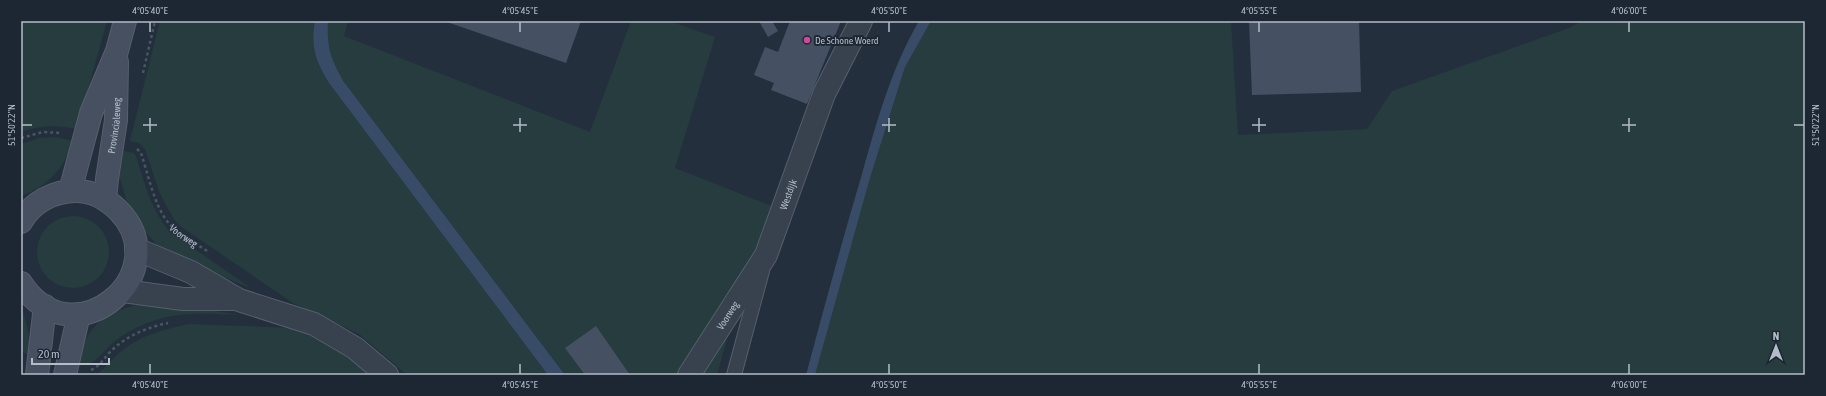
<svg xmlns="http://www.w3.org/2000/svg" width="1826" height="396" font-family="'Asap Condensed',sans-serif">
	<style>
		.green { fill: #263c3f }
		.water { fill: #394c67 }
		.building { fill: #455162 }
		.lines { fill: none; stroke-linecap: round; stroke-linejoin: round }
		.lane-casing { stroke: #565f6c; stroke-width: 16 }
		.street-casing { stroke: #565f6c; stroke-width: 24 }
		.secondary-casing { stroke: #565f6c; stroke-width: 24 }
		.path { stroke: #44595c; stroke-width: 2.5; stroke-dasharray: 3 3; stroke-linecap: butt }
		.lane { stroke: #38414e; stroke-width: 14 }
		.street { stroke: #38414e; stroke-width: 22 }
		.secondary { stroke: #465061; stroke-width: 22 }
		.ticks { fill: none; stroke: #b4bcc9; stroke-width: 1.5 }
		.hotel-dot { fill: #d1479c; stroke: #1d2633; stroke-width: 1.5 }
		.labels { text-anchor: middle; stroke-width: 4; stroke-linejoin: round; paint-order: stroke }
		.poi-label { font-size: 10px; fill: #b4bcc9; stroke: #1d2633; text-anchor: start }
		.street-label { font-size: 10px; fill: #b4bcc9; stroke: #1d2633 }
		.neatline { fill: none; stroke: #b4bcc9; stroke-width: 1.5 }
		.ticks-label { font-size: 10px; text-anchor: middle; fill: #b4bcc9 }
	</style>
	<rect width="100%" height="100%" fill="#242f3e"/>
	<!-- green -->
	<g class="green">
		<path d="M21,21h86l-30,108c-22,-4 -35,-4 -56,3z"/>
		<path d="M160,21h155c-5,25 1,41 14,62l219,292h-141l-48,-41 -66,-31 -113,-77 -7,-8 -13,-24 -15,-45 -6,-6 -9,-2z"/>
		<path d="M328,21h20l-4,15 246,96 41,-111h38l46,16 -40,131 102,40 -18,41 -78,126h-116l-221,-293 -11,-19 -5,-14z"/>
		<path d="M931,21h300l7,114 129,-6 25,-38 177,-63 14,-7h222v354h-990l55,-197 35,-111z"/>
		<path d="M54,137l20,4c-11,27 -25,45 -53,55v-52l19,-6z"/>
		<path d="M120,150l14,3 2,3c8,26 15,54 34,76l81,56 -74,-29 -19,-13 -15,-17 -17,-30 -6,-21z"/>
		<circle cx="73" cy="252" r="36"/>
		<path d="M148,303l40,4 53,8c-48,-2 -80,-5 -122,23 -11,7 -18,20 -30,26l-14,-1c15,-40 30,-53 73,-60z"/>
		<path d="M21,306c6,16 9,31 9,49l-9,-3z"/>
		<path d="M733,318l-16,57h-16z"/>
		<path d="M189,324l104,4 29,12 30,20 19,15h-276c11,-6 18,-18 28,-25 20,-16 42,-21 66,-26z"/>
	</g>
	<!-- water -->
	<g class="water">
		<path d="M315,21h13c-1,29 2,36 16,61l221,293h-17l-219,-292c-13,-21 -19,-37 -14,-62z"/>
		<path d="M919,21h12l-26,46 -35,111 -55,197h-9c18,-67 36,-134 56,-201 15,-53 29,-105 57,-153z"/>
	</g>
	<!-- building -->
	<g class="building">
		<path d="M444,21h137l-15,42z"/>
		<path d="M759,21h13l6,10 -10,6z"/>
		<path d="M790,21h51l-34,83 -36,-14 3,-7 -20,-8 11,-28 13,5z"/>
		<path d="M1249,21h110l2,71 -109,3z"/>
		<path d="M596,326l34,49h-45l-20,-27z"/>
	</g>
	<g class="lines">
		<defs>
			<path id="lane" d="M734,375l28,-104"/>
			<g id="street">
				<path d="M136,249l55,23 48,28 75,24 41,24 32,27"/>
				<path d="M123,291l60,8h53"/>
				<path id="s2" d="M689,375l77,-120 58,-161 37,-73"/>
			</g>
			<g id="secondary">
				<path d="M70,191l21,-78 26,-62 8,-30"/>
				<path id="s3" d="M105,199l2,-20 9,-59 1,-58"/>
				<path d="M21,222c11,-20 33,-31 55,-31 17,0 32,9 43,20 59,62 -46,152 -98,72"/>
				<path d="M37,375l8,-69"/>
				<path d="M65,375l14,-61"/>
			</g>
		</defs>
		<!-- lane casing -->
		<use href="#lane" class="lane-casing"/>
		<!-- street casing -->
		<use href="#street" class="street-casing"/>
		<!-- secondary casing -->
		<use href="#secondary" class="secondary-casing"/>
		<!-- path -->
		<g class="path">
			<path d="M143,73l12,-52"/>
			<path d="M21,138l22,-6 17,1"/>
			<path id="s1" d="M137,149l4,4c7,21 13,51 26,68 10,13 27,21 40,30"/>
			<path d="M91,370c9,-4 13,-12 20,-19 15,-15 37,-24 57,-28"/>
		</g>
		<!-- lane -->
		<use href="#lane" class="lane"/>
		<!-- street -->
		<use href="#street" class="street"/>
		<!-- secondary -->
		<use href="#secondary" class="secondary"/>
	</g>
	<!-- ticks -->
	<path class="ticks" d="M150,22v10M520,22v10M889,22v10M1259,22v10M1629,22v10M150,118v14M520,118v14M889,118v14M1259,118v14M1629,118v14M22,125h10M143,125h14M513,125h14M882,125h14M1252,125h14M1622,125h14M1794,125h10M150,364v10M520,364v10M889,364v10M1259,364v10M1629,364v10"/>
	<!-- markers -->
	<circle class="hotel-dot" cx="807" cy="40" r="4"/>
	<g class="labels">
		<!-- poi labels -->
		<g class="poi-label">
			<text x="815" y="44">De Schone Woerd</text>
		</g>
		<!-- street labels -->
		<g class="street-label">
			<text dy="4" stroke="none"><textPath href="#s3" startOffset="74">Provincialeweg</textPath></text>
			<text dy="4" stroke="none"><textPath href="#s2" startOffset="207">Westdijk</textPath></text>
			<text dy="4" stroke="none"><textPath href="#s1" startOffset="101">Voorweg</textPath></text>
			<text dy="4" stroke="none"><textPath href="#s2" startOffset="71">Voorweg</textPath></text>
		</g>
	</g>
	<!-- border -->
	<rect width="1826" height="396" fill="none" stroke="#1d2633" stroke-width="44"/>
	<!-- north arrow -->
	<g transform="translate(1776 346)" stroke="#1d2633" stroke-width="3" paint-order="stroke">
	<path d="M0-3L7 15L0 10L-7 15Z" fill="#b4bcc9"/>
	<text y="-6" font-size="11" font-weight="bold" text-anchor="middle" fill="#b4bcc9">N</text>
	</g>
	<!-- scale -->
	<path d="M32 358v6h77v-6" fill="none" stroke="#b4bcc9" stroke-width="2"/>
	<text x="38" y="358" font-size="12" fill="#b4bcc9" stroke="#1d2633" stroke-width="3" paint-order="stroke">20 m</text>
	<rect x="22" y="22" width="1782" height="352" class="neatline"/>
	<g class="ticks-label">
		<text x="150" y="14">4°05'40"E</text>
		<text x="520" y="14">4°05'45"E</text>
		<text x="889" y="14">4°05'50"E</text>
		<text x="1259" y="14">4°05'55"E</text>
		<text x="1629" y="14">4°06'00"E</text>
		<text transform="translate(11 125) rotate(-90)" y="4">51°50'22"N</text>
		<text transform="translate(1815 125) rotate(-90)" y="4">51°50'22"N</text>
		<text x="150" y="388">4°05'40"E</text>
		<text x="520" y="388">4°05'45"E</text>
		<text x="889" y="388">4°05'50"E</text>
		<text x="1259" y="388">4°05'55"E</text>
		<text x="1629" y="388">4°06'00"E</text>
	</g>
</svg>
